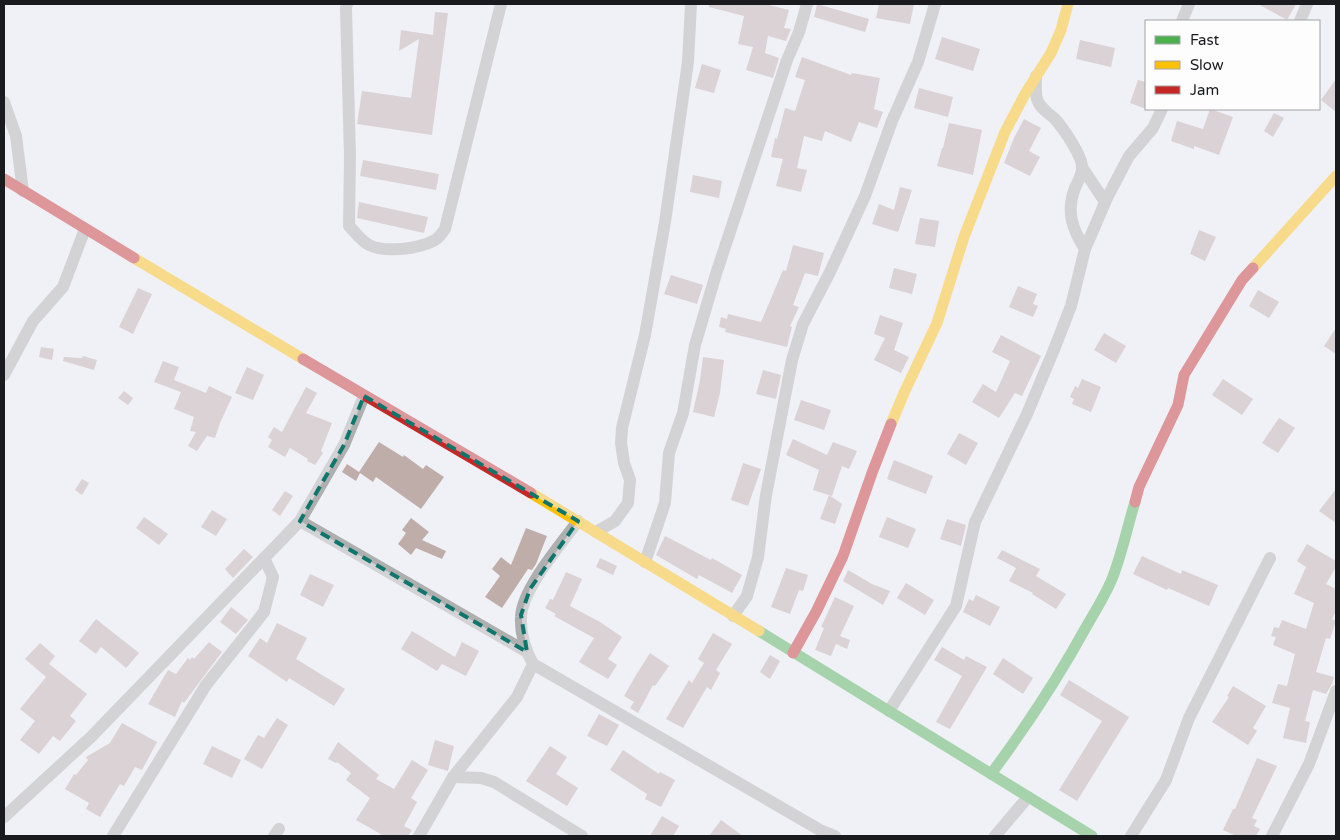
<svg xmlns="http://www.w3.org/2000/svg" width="1340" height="840" font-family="'Varela Round',sans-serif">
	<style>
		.building { fill: #bfadaa }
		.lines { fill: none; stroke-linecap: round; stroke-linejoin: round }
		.street { stroke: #b0afaf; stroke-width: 12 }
		.fast { stroke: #4caf50; stroke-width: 11 }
		.slow { stroke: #ffc107; stroke-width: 11 }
		.jam { stroke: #c62828; stroke-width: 11 }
		.marked { fill: none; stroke: #0f766e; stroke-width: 4; stroke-dasharray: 10 6; stroke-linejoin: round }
	</style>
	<rect width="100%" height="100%" fill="#f0f1f6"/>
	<!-- building -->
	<g class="building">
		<path d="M709,4h56l24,6 -5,18 7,1 -5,12 -18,-5 -3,17 14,5 -6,20 -27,-8 7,-23 -15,-3 6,-28 -35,-9z"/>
		<path d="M817,4l52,15 -4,13 -51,-15z"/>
		<path d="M879,4h35l-4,20 -34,-6z"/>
		<path d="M1258,4h38l-9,16z"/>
		<path d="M435,12l13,1 -16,122 -75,-11 5,-33 49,7 8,-59 -20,12 2,-21 32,5z"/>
		<path d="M942,37l38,12 -7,22 -38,-12z"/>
		<path d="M1080,40l35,8 -4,19 -35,-8z"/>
		<path d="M802,57l49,18 1,-2 28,5 -6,31 9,3 -6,16 -18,-6 -8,20 -26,-11 -3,10 -18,-5 -7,32 10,2 -6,22 -25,-6 7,-27 -12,-2 4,-19 2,1 8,-31 10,3 10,-31 -10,-3z"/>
		<path d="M702,64l19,6 -7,23 -19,-5z"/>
		<path d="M1336,79v33l-15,-12z"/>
		<path d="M1138,80l8,2v27l-16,-6z"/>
		<path d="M919,88l34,9 -5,20 -34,-9z"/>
		<path d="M1210,109l23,8 -14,38 -25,-9v3l-23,-8 6,-20 26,8z"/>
		<path d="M1274,113l10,5 -11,19 -9,-6z"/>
		<path d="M1024,119l17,9 -12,23 11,6 -10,19 -26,-13 10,-25z"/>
		<path d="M949,123l33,7 -9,45 -36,-9 5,-18h1z"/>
		<path d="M363,160l76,14 -3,16 -76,-14z"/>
		<path d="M693,175l29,6 -3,17 -29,-6z"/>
		<path d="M900,187l12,3 -14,42 -26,-8 7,-20 15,6z"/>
		<path d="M359,202l69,15 -4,16 -67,-15z"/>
		<path d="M920,218l19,3 -4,26 -20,-3z"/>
		<path d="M1199,230l17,7 -11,24 -15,-7z"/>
		<path d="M793,245l31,8 -6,23 -13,-3 -12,32 6,2 -9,19 2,1 -5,20 -62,-15 1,-3 -7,-2 2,-10 6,2 1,-5 33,8 22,-52 3,1z"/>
		<path d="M894,268l23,6 -5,20 -23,-6z"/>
		<path d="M671,275l32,10 -6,19 -33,-10z"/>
		<path d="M1018,286l19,8 -4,10 5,2 -5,11 -24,-10z"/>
		<path d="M138,288l14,6 -19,40 -14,-7z"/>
		<path d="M1258,290l21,12 -10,16 -20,-12z"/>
		<path d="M880,315l23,8 -9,27 15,7 -8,16 -27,-13 11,-22 -11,-4z"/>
		<path d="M1336,328v26l-12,-8z"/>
		<path d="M1104,333l22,13 -10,17 -22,-13z"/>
		<path d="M1001,335l40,21 -19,40 -7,-3 -16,25 -27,-16 11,-18 13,8 14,-31 -18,-9z"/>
		<path d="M41,347l13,2 -2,11 -13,-3z"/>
		<path d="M83,356l14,4 -3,10 -31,-9 1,-4 18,1z"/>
		<path d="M703,357l21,3 -4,33 -6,24 -21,-5 7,-32z"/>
		<path d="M163,361l16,6 -5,13 32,13 3,-7 23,11 -12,26 -5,15 -8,-2 -10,15 -9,-5 8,-14 -6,-1 4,-14 -20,-8 7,-17 -27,-10z"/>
		<path d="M247,367l17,8 -11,25 -18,-7z"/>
		<path d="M763,370l18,5 -5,24 -20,-5z"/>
		<path d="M1082,379l19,8 -10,25 -19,-8 2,-5 -4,-2 5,-11 3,2z"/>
		<path d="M1223,379l30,20 -11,16 -30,-20z"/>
		<path d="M306,387l11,6 -11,20 26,10 -11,28 2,2 -8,12 -8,-4 1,-2 -18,-11 -5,9 -17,-10 4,-7 -4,-3 6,-10 8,5z"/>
		<path d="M124,391l9,7 -5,7 -10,-7z"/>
		<path d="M801,400l30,10 -7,20 -30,-10z"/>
		<path d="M1279,418l16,10 -17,25 -16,-10z"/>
		<path d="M959,433l19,10 -12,22 -19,-11z"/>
		<path d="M793,439l34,16 6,-13 24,9 -8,18 -7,-3 -10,30 -19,-6 6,-20 -33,-15z"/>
		<path d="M379,442l24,15 1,-2 19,14 3,-4 18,12 -23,32 -45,-32 -3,5 -13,-9 -4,8 -14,-9 5,-8 12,8z"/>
		<path d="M894,460l39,16 -7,18 -39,-15z"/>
		<path d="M743,463l18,6 -13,37 -17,-6z"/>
		<path d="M82,479l7,4 -7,12 -7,-5z"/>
		<path d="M1336,489v34l-17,-12z"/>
		<path d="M285,491l8,5 -13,20 -8,-6z"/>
		<path d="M829,495l13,9 -7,20 -15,-5z"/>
		<path d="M212,510l15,9 -11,17 -15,-9z"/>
		<path d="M144,517l24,17 -9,11 -23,-17z"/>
		<path d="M887,517l29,12 -8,19 -29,-11z"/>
		<path d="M411,518l18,14 -7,8 24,11 -4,8 -26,-11 -5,7 -13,-11 8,-11 -4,-3z"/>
		<path d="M947,519l19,6 -5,21 -21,-7z"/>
		<path d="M526,528l21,8 -11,28 -4,6 -4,-1 -26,39 -17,-11 15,-21 -8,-7 9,-12 10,8z"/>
		<path d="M665,536l46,24 1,-2 30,17 -10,18 -33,-18 -2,4 -41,-24z"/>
		<path d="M1307,544l29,17v6l-10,17 10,5v22l-4,8 4,2 -6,18 -4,-1 -10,34 18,5 -2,7 -6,10 -13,-4 -8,31 5,1 -4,21 -23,-5 7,-30 -18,-5 6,-19 9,2 8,-32 -22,-9 3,-8 -5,-1 3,-9 5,1 3,-8 24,9 8,-26 -20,-9 12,-27 -9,-6z"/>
		<path d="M244,549l9,8 -20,21 -8,-9z"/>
		<path d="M1002,550l38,19 -4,7 30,18 -10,15 -24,-15 1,-1 -24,-12 7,-13 -19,-10z"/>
		<path d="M1142,556l39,18 1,-4 36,15 -9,21 -41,-18 -1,2 -34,-16z"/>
		<path d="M600,558l17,8 -4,9 -17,-8z"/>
		<path d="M786,568l22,7 -5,16 -4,-1 -9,24 -19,-7z"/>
		<path d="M848,570l24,14 18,7 -7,14 -40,-24z"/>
		<path d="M566,572l16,7 -12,27 30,16 22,15 -14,22 9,6 -9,14 -29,-17 15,-24 -40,-22 2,-2 -11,-6 5,-9 3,1z"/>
		<path d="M310,574l24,11 -11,22 -23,-12z"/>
		<path d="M906,583l28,17 -9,15 -28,-17z"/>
		<path d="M976,595l24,12 -10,19 -27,-14 6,-13 4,2z"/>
		<path d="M835,597l19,9 -14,30 10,4 -3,9 -11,-5 -5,12 -16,-6 9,-22 -3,-1z"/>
		<path d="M231,607l17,13 -12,14 -16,-12z"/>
		<path d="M96,619l43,34 -13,15 -25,-21 -5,7 -17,-13z"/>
		<path d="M277,623l30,15 -11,21 49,30 -11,17 -45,-28 -2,4 -39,-26 12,-18 7,5z"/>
		<path d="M412,631l43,26 7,-15 17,9 -13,25 -24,-12 -5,7 -36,-22z"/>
		<path d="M713,633l19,11 -16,26 4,3 -9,17 -4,-3 -24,41 -17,-9 23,-39 3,3 12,-20 -6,-4z"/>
		<path d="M209,642l13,10 -38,51 -2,-2 -7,16 -27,-13 20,-34 8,4 12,-16 2,2 2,-3 2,2z"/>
		<path d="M40,643l15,13 -6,8 38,30 -17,22 6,5 -16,20 -7,-5 -14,18 -19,-14 15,-19 -15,-12 26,-32 -21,-18z"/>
		<path d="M942,647l22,13 2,-4 21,11 -37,62 -14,-7 26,-46 -28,-16z"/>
		<path d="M650,653l19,13 -14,20 -2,-1 -15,28 -8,-5 4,-6 -10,-6 12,-21z"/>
		<path d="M770,655l10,6 -10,18 -10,-7z"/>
		<path d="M1003,658l30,20 -10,16 -30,-20z"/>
		<path d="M1069,680l60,37 -52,84 -18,-11 43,-69 -42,-26z"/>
		<path d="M1233,686l33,20 -13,22 4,3 -9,14 -36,-23 17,-25 -2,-1z"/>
		<path d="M599,714l20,11 -12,21 -20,-10z"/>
		<path d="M277,718l11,7 -26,44 -18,-10 14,-24 6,3z"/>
		<path d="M122,723l35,19 -15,28 -7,-3 -11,19 -4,-2 -20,33 -14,-8 3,-6 -24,-14 9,-15 2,1 12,-15 -2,-3 24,-14z"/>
		<path d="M435,740l19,6 -6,25 -20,-6z"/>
		<path d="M338,742l41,33 -3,4 18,10 18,-29 16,10 -17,28 6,4 -13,24 8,4 -4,6h-24l-28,-16 14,-22 -24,-18 5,-7 -14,-11 -1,1 -8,-4z"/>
		<path d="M212,746l29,14 -9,18 -29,-14z"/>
		<path d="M550,746l17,11 -11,17 22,14 -11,18 -41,-25z"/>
		<path d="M623,750l36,24 1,-2 15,8 -14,27 -16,-8 2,-5 -37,-24z"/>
		<path d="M1257,758l20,8 -25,52 5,2 -3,6 6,3 -4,7h-20l-13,-6 10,-21h2z"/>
		<path d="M662,816l17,10 -6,10h-23z"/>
		<path d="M721,820l22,16h-34z"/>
	</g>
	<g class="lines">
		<!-- street -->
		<g class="street">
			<path d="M347,4l-1,4 4,148 -1,70c6,6 12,15 20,19 16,8 50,4 66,-5 4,-2 7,-7 10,-11l56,-225"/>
			<path d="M1182,21l7,-17"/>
			<path d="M1300,21l7,-17"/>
			<path d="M1036,76c0,8 -1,16 1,23 3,10 12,14 18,20 8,9 26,35 27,47 1,6 -4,16 -7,22 -9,23 -3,41 10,61"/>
			<path d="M4,102l12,34 7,55"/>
			<path d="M1082,167l23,35"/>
			<path d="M4,375l29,-54 30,-34 22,-58"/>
			<path d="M300,521l227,131"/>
			<path d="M596,532l19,-11 13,-18 2,-23 -6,-17 -3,-20 1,-15 23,-93 20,-113 23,-160 3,-58"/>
			<path d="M645,562l20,-59 4,-50 14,-40 12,-68 21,-71 71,-214 12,-28 8,-28"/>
			<path d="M733,616l14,-20 11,-39 8,-62 16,-83 10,-52 11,-36 27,-52 35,-76 27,-75 26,-59 17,-58"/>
			<path d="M533,664l287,166 15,6"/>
			<path d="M889,711l67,-105 19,-84 52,-108 26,-62 18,-46 14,-57 22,-51 22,-42 24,-28 9,-19"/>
			<path d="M453,777l28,1 13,4 88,54"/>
			<path d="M4,817l87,-80 209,-216 44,-76 20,-49"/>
			<path d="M113,836l93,-151 58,-73 9,-35 -9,-19"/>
			<path d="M274,836l5,-7"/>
			<path d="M419,836l34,-59 64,-80 16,-33c-8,-15 -13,-30 -12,-47 1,-28 40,-73 57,-96"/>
			<path d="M995,836l33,-39"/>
			<path d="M1131,836l35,-56 23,-62 81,-160"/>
			<path d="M1272,836l37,-72 27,-73"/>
		</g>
		<!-- fast -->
		<g class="fast">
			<path d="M759,631l333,205"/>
			<path d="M991,774c34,-46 66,-94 94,-145 9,-16 20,-33 27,-50 10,-25 15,-51 23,-77"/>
		</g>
		<!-- slow -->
		<g class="slow">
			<path d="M134,258l169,101"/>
			<path d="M1253,268l83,-92"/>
			<path d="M891,424l13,-31 33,-70 27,-86 41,-105 20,-38 26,-41 10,-23 7,-26"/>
			<path d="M531,493l228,138"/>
		</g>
		<!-- jam -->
		<g class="jam">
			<path d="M4,179l130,79"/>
			<path d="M303,359l228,134"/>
			<path d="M1135,502l4,-15 39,-82 6,-30 58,-95 11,-12"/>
			<path d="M793,653l23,-41 27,-56 29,-83 19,-49"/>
		</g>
	</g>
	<!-- marked area -->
	<path d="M0 0H1340V840H0ZM364,396l214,125 -48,68 -9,26 6,37 -227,-131 44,-76z" fill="#f0f1f6" fill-opacity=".55" fill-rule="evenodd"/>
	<path class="marked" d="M364,396l214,125 -48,68 -9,26 6,37 -227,-131 44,-76z"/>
	<!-- border -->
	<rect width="1340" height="840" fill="none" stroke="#1a1b1e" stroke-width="10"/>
	<!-- legend -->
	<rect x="1145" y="20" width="175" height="90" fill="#fdfdfd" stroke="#a2a3a4"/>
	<rect x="1155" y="36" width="25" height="8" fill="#4caf50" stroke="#a2a3a4"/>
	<text x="1190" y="45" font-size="15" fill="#1a1b1e">Fast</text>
	<rect x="1155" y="61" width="25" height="8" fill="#ffc107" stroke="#a2a3a4"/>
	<text x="1190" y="70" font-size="15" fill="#1a1b1e">Slow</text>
	<rect x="1155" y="86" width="25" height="8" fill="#c62828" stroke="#a2a3a4"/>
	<text x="1190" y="95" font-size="15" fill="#1a1b1e">Jam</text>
</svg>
